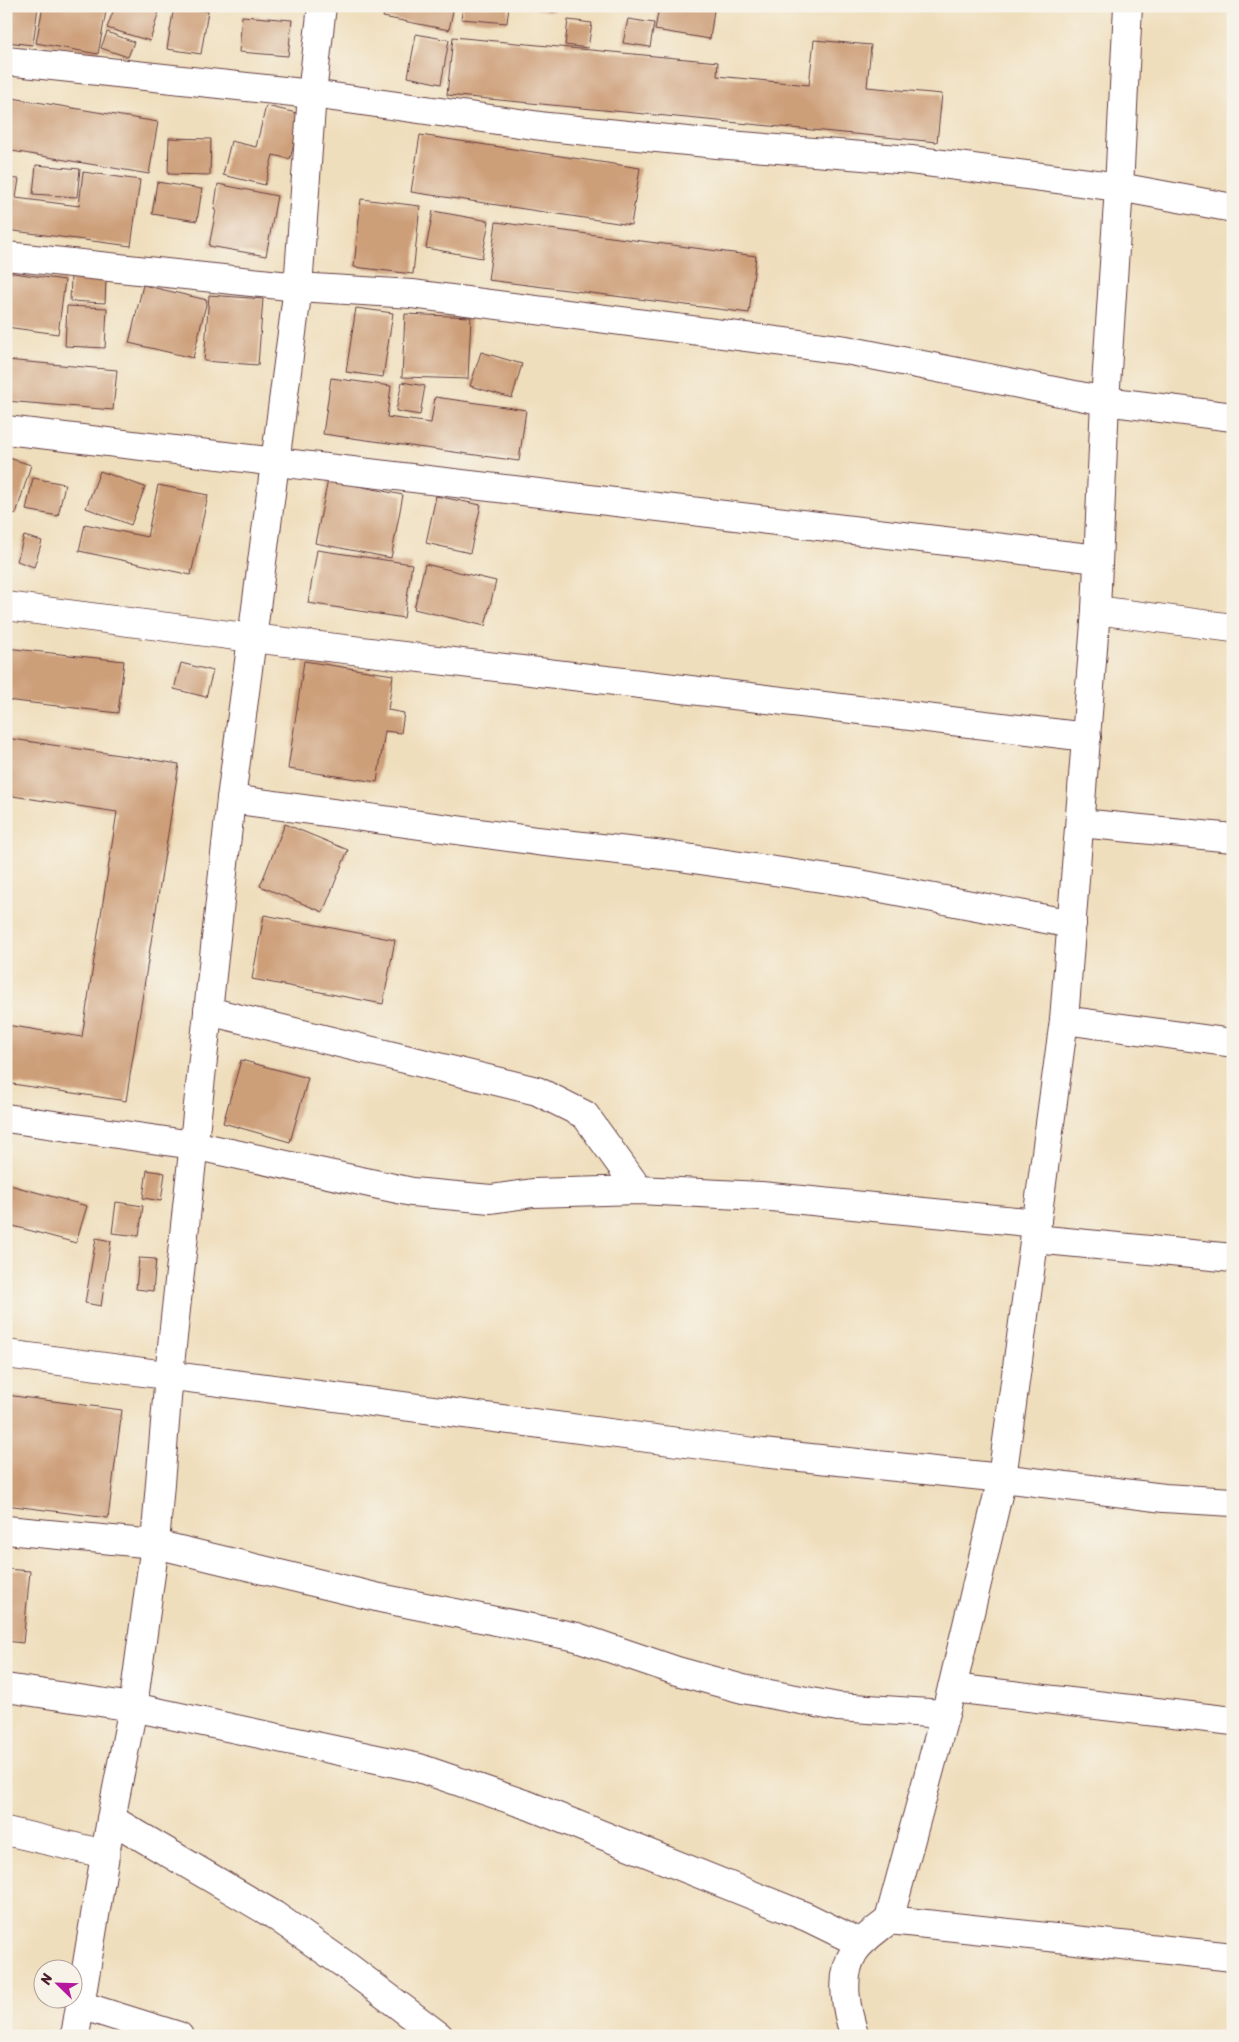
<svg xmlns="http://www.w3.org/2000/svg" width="1239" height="2042" font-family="Sriracha,sans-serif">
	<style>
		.building { fill: #cd9f79 }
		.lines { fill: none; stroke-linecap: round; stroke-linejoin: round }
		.minor-casing { stroke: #633c41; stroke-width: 30 }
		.minor { stroke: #fff; stroke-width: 28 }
	</style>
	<rect width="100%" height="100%" fill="#f7f3e8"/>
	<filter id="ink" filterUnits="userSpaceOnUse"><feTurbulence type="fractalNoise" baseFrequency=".02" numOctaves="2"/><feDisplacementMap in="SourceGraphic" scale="10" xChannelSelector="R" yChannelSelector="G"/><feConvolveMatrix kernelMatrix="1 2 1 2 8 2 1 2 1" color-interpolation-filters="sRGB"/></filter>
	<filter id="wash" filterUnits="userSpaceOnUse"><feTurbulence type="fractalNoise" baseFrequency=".0096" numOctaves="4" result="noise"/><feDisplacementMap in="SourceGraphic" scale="20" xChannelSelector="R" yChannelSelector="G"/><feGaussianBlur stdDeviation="1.12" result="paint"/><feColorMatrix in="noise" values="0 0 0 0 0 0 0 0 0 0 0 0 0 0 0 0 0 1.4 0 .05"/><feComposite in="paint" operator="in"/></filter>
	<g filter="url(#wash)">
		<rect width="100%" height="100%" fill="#efdebc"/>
		<g id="blocks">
			<!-- building -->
			<g class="building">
				<path d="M6,6h32l-5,39 -27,-3z"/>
				<path d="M43,6h64l-9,48 -62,-11z"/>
				<path d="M115,6h28l16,5 -9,30 -43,-13z"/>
				<path d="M174,6l34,5 -7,43 -34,-5z"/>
				<path d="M386,6h68l-5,24 -66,-13z"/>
				<path d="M463,6h46l-2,17 -46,-4z"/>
				<path d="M535,6h20l-1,6 -19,-3z"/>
				<path d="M659,6h30l25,4 -4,29 -55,-9z"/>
				<path d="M242,16l50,4 -4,36 -49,-4z"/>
				<path d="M628,19l26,4 -4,24 -27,-4z"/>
				<path d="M568,20l24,3 -4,25 -23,-3z"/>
				<path d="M107,32l27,10 -6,15 -27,-9z"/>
				<path d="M416,34l33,6 -8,44 -33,-7z"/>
				<path d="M453,37l265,25 -1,14 92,9 5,-45 57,5 -4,42 75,7 -5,48 -490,-47z"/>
				<path d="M6,97l152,25 -9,52 -143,-24z"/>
				<path d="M266,106l35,8 -11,45 -17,-4 -8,30 -42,-10 8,-34 25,6z"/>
				<path d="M420,135l220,33 -9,57 -220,-33z"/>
				<path d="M169,138l42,1 -1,36 -42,-1z"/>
				<path d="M36,165l44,4 -3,28 -44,-3z"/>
				<path d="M83,172l57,8 -9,66 -125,-16v-52l13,1 -3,19 63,8z"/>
				<path d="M157,182l45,7 -5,32 -45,-7z"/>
				<path d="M218,184l59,12 -11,60 -57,-10 7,-36h-2z"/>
				<path d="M361,199l59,7 -7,68 -59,-7z"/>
				<path d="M433,211l56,10 -7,37 -56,-10z"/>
				<path d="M496,222l260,34 -7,57 -261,-33z"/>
				<path d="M6,272l59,8 -7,54 -52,-7z"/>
				<path d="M71,277l35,2 -1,24 -35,-2z"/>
				<path d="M143,285l64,15 -14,58 -64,-15z"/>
				<path d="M209,295l54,4 -5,66 -54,-4z"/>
				<path d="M67,306l40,2 -2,40 -40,-2z"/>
				<path d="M356,308l37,5 -10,64 -37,-5z"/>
				<path d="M405,314l66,3 -3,62 -66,-2z"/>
				<path d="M481,352l41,12 -10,34 -42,-12z"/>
				<path d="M6,360l111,10 -4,40 -107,-9z"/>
				<path d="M331,378l60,8 -4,31 44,6 4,-26 91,13 -7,51 -196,-27z"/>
				<path d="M402,382l23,4 -5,29 -24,-4z"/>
				<path d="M6,457l25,8 -15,49 -10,-3z"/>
				<path d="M100,471l45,16 -14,38 -45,-17z"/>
				<path d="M33,478l32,6 -7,32 -32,-6z"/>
				<path d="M328,480l75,15 -12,63 -76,-15z"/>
				<path d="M158,485l50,10 -17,80 -112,-24 6,-27 62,13z"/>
				<path d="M436,496l45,9 -11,48 -44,-10z"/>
				<path d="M24,536l18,5 -8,26 -17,-6z"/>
				<path d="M317,550l95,14 -8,54 -96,-15z"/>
				<path d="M425,564l71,17 -11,45 -71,-17z"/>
				<path d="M6,648l118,13 -6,52 -112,-13z"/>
				<path d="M304,661l89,14 -5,35 16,3 -3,20 -16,-2 -8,51 -89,-13z"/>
				<path d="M181,663l32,8 -7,26 -32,-8z"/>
				<path d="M6,738l173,26 -53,337 -120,-18v-58l76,12 35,-225 -111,-17z"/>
				<path d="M285,824l63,26 -25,62 -63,-26z"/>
				<path d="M264,915l131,25 -12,64 -131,-25z"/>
				<path d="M241,1060l67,18 -18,64 -67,-19z"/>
				<path d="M147,1170l18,3 -4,28 -18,-3z"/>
				<path d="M6,1184l81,22 -11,37 -70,-19z"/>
				<path d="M116,1202l27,4 -4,30 -27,-3z"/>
				<path d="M96,1238l15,3 -10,65 -16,-3z"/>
				<path d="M139,1258l17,1 -3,32 -17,-2z"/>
				<path d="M6,1395l116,15 -14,108 -102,-13z"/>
				<path d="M6,1569l24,2 -7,72 -17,-2z"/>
			</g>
		</g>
	</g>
	<g filter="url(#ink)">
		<use href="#blocks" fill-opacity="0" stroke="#633c41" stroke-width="1"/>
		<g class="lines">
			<defs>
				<g id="minor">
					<path d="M1128,6l-9,181 -14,214 128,16"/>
					<path d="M6,61l306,33 236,33 169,17 194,16 208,27 114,21"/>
					<path d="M6,256l292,31 114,7 434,56 259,51 -9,209 -32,410 -62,458 -50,210 -63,232c-12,10 -27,19 -35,32 -15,24 -8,59 1,84"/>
					<path d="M6,430l1092,129"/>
					<path d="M6,606l246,32 835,99"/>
					<path d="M1096,610l137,18"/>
					<path d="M231,799l306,42 136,15 176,26 223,42"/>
					<path d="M1080,823l153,15"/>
					<path d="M208,1011l329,80 48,24 54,75"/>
					<path d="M1064,1020l169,23"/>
					<path d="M6,1118l187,27 219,47 79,7 42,-6 106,-3 122,6 276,27"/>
					<path d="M1035,1239l198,19"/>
					<path d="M6,1354l756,99 240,25 162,20 69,4"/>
					<path d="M6,1530l149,14 225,54 197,39 100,34 66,18 95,18 106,7"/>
					<path d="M6,1688l127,19 286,61 111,38 277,111 53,26"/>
					<path d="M952,1688l281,33"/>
					<path d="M111,1819l163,96 70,49 95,72"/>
					<path d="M6,1831l99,23"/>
					<path d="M889,1920l344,37"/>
					<path d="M80,2005l99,31"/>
					<path d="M75,2036l36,-217 22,-112 22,-163 14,-170 62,-575 67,-512 14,-193 10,-88"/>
				</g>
			</defs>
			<!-- minor casing -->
			<use href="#minor" class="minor-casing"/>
			<!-- minor -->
			<use href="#minor" class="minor"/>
		</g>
	</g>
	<!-- margin -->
	<rect width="1239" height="2042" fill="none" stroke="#f7f3e8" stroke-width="25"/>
	<!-- north arrow -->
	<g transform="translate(58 1984) rotate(293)"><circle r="24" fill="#f7f3e8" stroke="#b29e9c"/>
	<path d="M0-4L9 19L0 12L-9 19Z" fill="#b5179e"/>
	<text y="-8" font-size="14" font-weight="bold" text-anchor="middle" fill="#4a1f2b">N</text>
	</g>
</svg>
